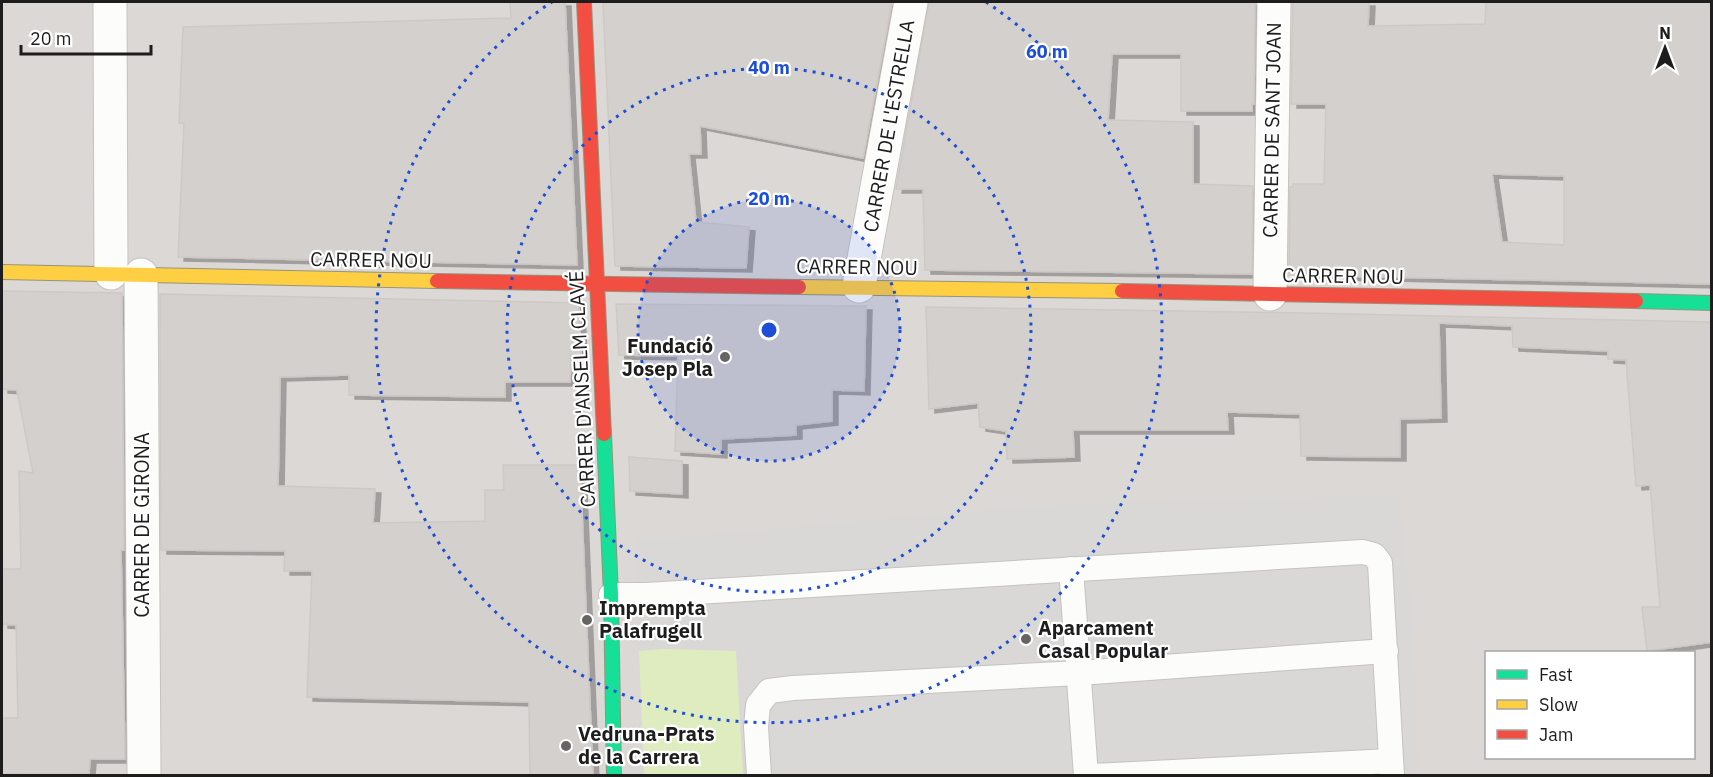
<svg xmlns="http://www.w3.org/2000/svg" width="1713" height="777" font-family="'IBM Plex Sans',sans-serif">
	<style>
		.residential { fill: #dbd8d6; fill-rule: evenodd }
		.religious { fill: #dad8d6 }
		.grass { fill: #dfecc0 }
		.building { fill: #d4d0cd; stroke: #cfc9c5; stroke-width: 1.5; fill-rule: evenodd; filter: url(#shadow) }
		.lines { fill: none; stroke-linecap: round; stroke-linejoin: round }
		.lane-casing { stroke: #c4c3c1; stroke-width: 26 }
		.street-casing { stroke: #c4c3c1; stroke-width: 35 }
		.fast-casing { stroke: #97947c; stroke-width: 16 }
		.slow-casing { stroke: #97947c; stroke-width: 16 }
		.jam-casing { stroke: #97947c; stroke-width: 16 }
		.lane { stroke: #fcfcfb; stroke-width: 24 }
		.street { stroke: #fcfcfb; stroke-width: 33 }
		.fast { stroke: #16e098; stroke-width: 14 }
		.slow { stroke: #ffcf43; stroke-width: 14 }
		.jam { stroke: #f24e42; stroke-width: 14 }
		.ring { fill: none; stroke: #1d4ed8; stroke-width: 3; stroke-dasharray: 3 6 }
		.poi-dot { fill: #656463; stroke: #fff; stroke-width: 2 }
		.labels { text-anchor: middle; stroke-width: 4.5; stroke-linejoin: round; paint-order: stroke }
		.street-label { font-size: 20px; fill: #1d1d1d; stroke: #fff }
		.poi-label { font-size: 20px; font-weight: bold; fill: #1d1d1d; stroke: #fff; text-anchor: start }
		.centre { fill: #1d4ed8; stroke: #fff; stroke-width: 3 }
		.ring-label { font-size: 18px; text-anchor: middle; font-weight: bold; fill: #1d4ed8; stroke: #fff; stroke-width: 4.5; stroke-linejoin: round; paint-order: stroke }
	</style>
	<defs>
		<filter id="shadow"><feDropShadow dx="6" dy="4" stdDeviation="0" flood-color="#0004"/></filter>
	</defs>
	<rect width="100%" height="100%" fill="#ece8e4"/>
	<!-- residential -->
	<path class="residential" d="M2,2h1709v773l-1709,1zM1486,652h208v106h-208z"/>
	<!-- religious -->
	<path class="religious" d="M1399,497l14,133 5,145h-675l-7,-124 -73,-2 -24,2 -4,-114 23,2 365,-32 198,-9z"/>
	<!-- grass -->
	<path class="grass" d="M663,649l73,2 7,124h-99l-5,-124z"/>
	<!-- building -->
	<g class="building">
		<path d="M510,2h55l12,263 -399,-8 6,-134h-5l4,-96 328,-9z"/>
		<path d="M603,2h289l-29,156 -163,-32 1,28h-12l7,68 53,5 -3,41 -131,-2z"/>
		<path d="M929,2h326l-1,102h-2v7h-71v-57h-69l-4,66 85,2v62l60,2 -1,88 -327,-4 -2,-81h-27z"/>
		<path d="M1293,2h76l-1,24 117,-2 1,-22h226v282l-423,-9 1,-88h3v-3h31l2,-80h-35zM1492,174l72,2v69l-62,-3z"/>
		<path d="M2,291l120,2 2,257h-3l4,209h-35l-1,14 -87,1v-56h16l-2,-93 -14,-1v-55h19l-2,-98 14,2 -16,-83 -15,-1z"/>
		<path d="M160,294l419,9 2,52h-10l-1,27h-65v15l-156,-2v-20l-69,2 -2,109 97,3 -2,34 112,-2v-31h19l-1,-25h77l13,311h-63l-1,-74 -222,-5 5,-126h-28l1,-20 -124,-1z"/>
		<path d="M616,304l250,2 -2,85 -32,-1v31l-36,4v10l-75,4v15l-46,-3 3,-95 -59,-1z"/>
		<path d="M926,307l380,6 406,9v320l-65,9 -5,-44h18l-10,-122 -14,1 -10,-126 -18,-1v-8l-95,-4 -1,-21 -73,-3 2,95 -41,1v38l-99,-1 -1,-42 -73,-2 1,18h-155l1,27 -67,2 -1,-28 -26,-4 -2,-24 -49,6z"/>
		<path d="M629,457l53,4v33l-52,-3z"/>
	</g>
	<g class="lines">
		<defs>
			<g id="lane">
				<path d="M1071,569l15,207"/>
				<path d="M611,595h35l717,-43 11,3 6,8 12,213"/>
				<path d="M759,776l-3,-49 2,-22 11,-14 24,-3 286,-15 307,-22"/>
				<path d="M1093,776l298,-15"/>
			</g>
			<g id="street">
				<path d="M110,2l1,271"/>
				<path d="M141,275l3,501"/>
				<path d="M859,286l52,-284"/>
				<path d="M1270,294l4,-292"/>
			</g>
			<g id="fast">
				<path d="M1636,301l76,2"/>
				<path d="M604,434l7,161 3,181"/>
			</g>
			<g id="slow">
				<path d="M2,272l435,9"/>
				<path d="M799,287l323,4"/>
			</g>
			<g id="jam">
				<path d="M584,2l20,432"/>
				<path d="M437,281l362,6"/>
				<path d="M1122,291l514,10"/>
			</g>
		</defs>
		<!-- lane casing -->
		<use href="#lane" class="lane-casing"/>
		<!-- street casing -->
		<use href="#street" class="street-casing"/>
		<!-- fast casing -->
		<use href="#fast" class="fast-casing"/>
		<!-- slow casing -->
		<use href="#slow" class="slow-casing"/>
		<!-- jam casing -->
		<use href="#jam" class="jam-casing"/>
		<!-- lane -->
		<use href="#lane" class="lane"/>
		<!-- street -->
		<use href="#street" class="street"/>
		<!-- fast -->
		<use href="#fast" class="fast"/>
		<!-- slow -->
		<use href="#slow" class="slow"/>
		<!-- jam -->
		<use href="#jam" class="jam"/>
	</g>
	<!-- distance rings -->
	<circle cx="769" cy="330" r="131" fill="#1d4ed8" fill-opacity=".12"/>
	<g class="ring">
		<circle cx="769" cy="330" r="131"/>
		<circle cx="769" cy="330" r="262"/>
		<path d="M986 2A393 393 0 1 1 552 2"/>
	</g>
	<!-- markers -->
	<g class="poi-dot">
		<circle cx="725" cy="357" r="6"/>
		<circle cx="587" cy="620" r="6"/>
		<circle cx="1026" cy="639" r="6"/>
		<circle cx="566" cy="746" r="6"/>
	</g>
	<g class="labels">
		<!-- street labels -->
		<g class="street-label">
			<text transform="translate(889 126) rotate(-80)" y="7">CARRER DE L'ESTRELLA</text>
			<text transform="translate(1272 130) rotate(-89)" y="7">CARRER DE SANT JOAN</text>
			<text transform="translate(371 260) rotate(1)" y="7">CARRER NOU</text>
			<text transform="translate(857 267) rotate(1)" y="7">CARRER NOU</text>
			<text transform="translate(1343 276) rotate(1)" y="7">CARRER NOU</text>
			<text transform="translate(582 389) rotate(-93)" y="7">CARRER D'ANSELM CLAVÉ</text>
			<text transform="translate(142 525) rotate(-90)" y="7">CARRER DE GIRONA</text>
		</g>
		<!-- poi labels -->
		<g class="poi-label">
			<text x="713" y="353" text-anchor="end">Fundació<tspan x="713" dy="23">Josep Pla</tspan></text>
			<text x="599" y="615">Imprempta<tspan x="599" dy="23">Palafrugell</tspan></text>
			<text x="1038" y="635">Aparcament<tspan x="1038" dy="23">Casal Popular</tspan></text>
			<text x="578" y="741">Vedruna-Prats<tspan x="578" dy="23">de la Carrera</tspan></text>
		</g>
	</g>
	<circle cx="769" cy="330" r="9" class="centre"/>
	<g class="ring-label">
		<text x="1047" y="58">60 m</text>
		<text x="769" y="74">40 m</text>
		<text x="769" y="205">20 m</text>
	</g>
	<!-- border -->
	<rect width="1713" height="777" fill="none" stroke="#1d1d1d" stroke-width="6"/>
	<!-- legend -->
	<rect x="1485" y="651" width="210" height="108" fill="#ffffff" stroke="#a5a5a5" stroke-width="1.5"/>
	<rect x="1497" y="670" width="30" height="9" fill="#16e098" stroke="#a5a5a5" stroke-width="1.5"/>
	<text x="1539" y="681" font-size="18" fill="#1d1d1d">Fast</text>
	<rect x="1497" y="700" width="30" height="9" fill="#ffcf43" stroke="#a5a5a5" stroke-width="1.5"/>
	<text x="1539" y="711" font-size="18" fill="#1d1d1d">Slow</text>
	<rect x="1497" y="730" width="30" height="9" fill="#f24e42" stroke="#a5a5a5" stroke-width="1.5"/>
	<text x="1539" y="741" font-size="18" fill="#1d1d1d">Jam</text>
	<!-- north arrow -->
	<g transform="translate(1665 48)" stroke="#ffffff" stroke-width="4.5" paint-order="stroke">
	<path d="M0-4.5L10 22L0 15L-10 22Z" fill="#1d1d1d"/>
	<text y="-9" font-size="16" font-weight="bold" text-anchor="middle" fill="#1d1d1d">N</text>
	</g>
	<!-- scale -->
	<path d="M21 45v9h130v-9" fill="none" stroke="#1d1d1d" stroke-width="3"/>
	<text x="30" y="45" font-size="18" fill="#1d1d1d" stroke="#ffffff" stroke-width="4.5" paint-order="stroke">20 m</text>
</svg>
